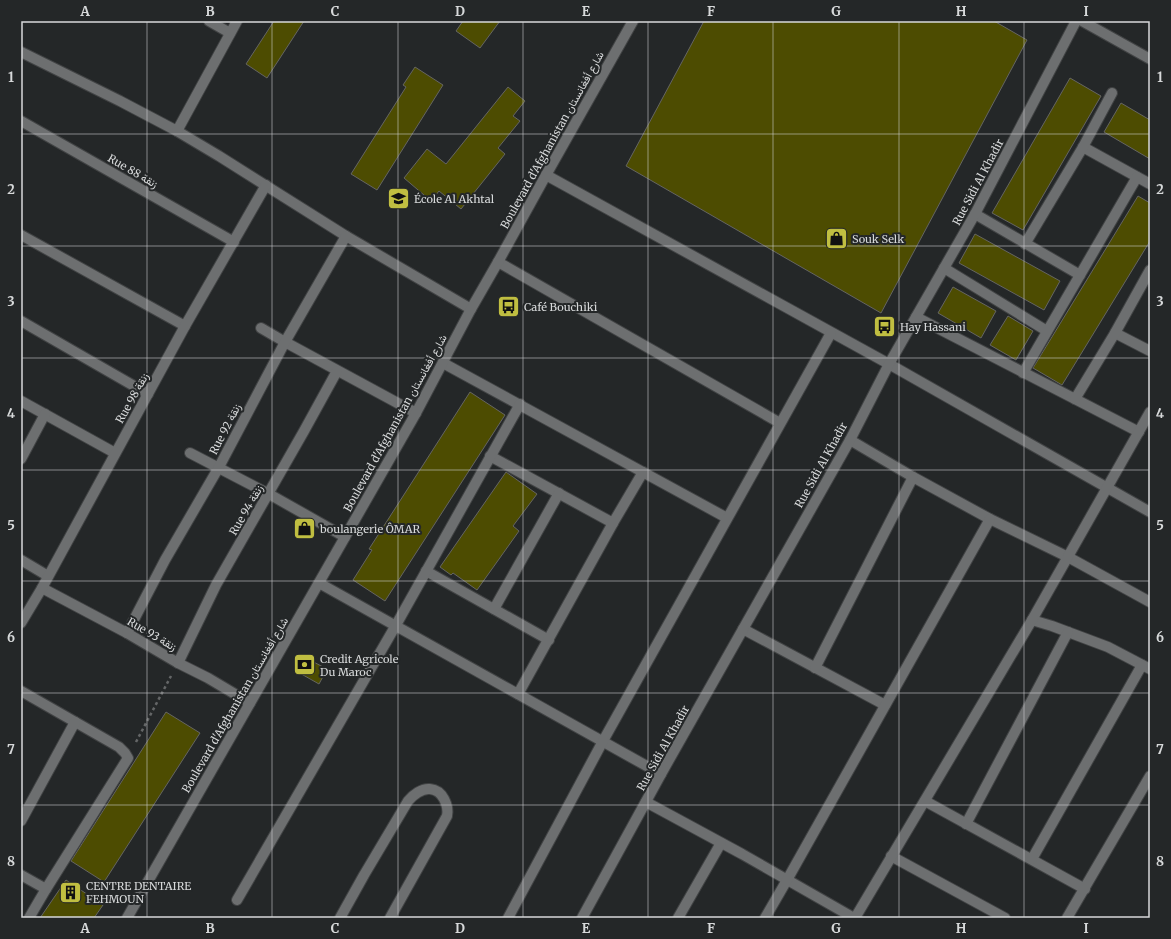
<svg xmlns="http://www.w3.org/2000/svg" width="1171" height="939" font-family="Merriweather,Vazirmatn,serif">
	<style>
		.building { fill: #4d4c01; stroke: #656562 }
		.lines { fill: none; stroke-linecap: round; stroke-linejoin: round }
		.minor-casing { stroke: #414344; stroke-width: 12 }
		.path { stroke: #646667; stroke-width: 2.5; stroke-dasharray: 3 3; stroke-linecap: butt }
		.minor { stroke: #6d6f70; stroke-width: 10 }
		.grid { fill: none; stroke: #d7d9da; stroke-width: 1; stroke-opacity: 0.55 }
		.labels { text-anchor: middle; stroke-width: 4; stroke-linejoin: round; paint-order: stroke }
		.street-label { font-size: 11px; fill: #d7d9da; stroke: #242728 }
		.poi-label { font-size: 11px; fill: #d7d9da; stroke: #242728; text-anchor: start }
		.neatline { fill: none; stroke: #d7d9da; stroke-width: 1.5 }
		.grid-label { font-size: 13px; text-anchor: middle; font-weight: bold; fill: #d7d9da }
	</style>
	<rect width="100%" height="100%" fill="#242728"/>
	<!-- building -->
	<g class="building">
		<path d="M274,21h30l-37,57 -21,-14z"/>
		<path d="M463,21h37l-20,27 -24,-17z"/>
		<path d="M704,21h290l33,19 -146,273 -255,-147z"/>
		<path d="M415,67l28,18 -66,105 -26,-16 55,-87 -3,-2z"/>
		<path d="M1070,78l31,18 -78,134 -31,-17z"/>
		<path d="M508,87l17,14 -12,15 7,5 -22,27 7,6 -44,55 -22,-18 -8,10 -27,-23 23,-29 19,15z"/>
		<path d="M1121,103l29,17v39l-46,-27z"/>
		<path d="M1138,196l12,7v38l-88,144 -29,-17z"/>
		<path d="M975,234l85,47 -16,29 -85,-47z"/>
		<path d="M953,287l43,24 -15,27 -43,-25z"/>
		<path d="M1008,316l25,15 -17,29 -26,-15z"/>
		<path d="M470,392l35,23 -120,186 -32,-21 19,-30 -3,-1z"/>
		<path d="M506,472l31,22 -24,32 6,5 -42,59 -24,-17 -2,2 -11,-8z"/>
		<path d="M304,657l23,12 -8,15 -23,-13z"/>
		<path d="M166,712l34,21 -96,149 -33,-21z"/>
		<path d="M66,880l37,25 -9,13h-54z"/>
	</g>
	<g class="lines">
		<defs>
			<g id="minor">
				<path d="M209,21l21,12"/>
				<path d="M1082,21l68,38"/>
				<path d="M21,52l99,49 57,30 42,25 127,80 125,73"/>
				<path d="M21,121l213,121"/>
				<path d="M177,131l60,-110"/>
				<path d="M1083,147l67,37"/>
				<path d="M546,175l343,189 261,148"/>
				<path d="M975,214l105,61"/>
				<path d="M21,235l164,91"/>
				<path d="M1025,244l58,-97 29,-54"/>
				<path d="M498,262l282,161"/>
				<path d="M944,268l103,63"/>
				<path d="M916,317l223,115"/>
				<path d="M21,321l127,73"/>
				<path d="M261,328l24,14 131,71"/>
				<path d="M1115,333l35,18"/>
				<path d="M443,363l284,155"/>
				<path d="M1023,373l114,-196"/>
				<path d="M1075,399l40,-66 35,-63"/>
				<path d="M21,401l94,52"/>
				<path d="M850,440l63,37 77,42 78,38 82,45"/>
				<path d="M190,453l79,41 76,43"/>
				<path d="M490,456l123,67"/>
				<path d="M21,459l24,-45"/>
				<path d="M21,560l27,16"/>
				<path d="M426,571l123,69"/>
				<path d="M319,583l342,191"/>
				<path d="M42,588l85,45 51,30 30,15 42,25"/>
				<path d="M494,609l65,-116"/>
				<path d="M1032,620l20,6 56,21 42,22"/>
				<path d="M21,623l21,-35 143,-262 81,-141"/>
				<path d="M743,629l142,76"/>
				<path d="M127,633l38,-73 54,-93 66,-125 61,-106"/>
				<path d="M178,663l38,-78 88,-154 33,-60"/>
				<path d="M815,668l98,-191"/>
				<path d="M21,691l98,56 6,6 3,5 -82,131 -17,29"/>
				<path d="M518,694l95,-171 30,-51"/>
				<path d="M925,801l160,88"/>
				<path d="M646,802l96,52 112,64"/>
				<path d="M21,821l54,-99"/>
				<path d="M966,824l102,-192"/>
				<path d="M891,856l114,62"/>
				<path d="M1032,859l110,-194"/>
				<path d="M21,875l25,14"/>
				<path d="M237,900l159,-275 124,-221"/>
				<path d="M127,918l289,-505 55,-104 27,-47 48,-87 87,-154"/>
				<path d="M340,918l24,-43 44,-74c5,-6 14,-13 22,-12 13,1 19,17 17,27l-57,102"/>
				<path d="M508,918l95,-177 228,-408"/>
				<path d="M582,918l79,-144 189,-334 39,-76 86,-150 101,-193"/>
				<path d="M678,918l43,-75"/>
				<path d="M765,918l22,-38 203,-361"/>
				<path d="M855,918l177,-298 118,-208"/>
				<path d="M1067,918l83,-142"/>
			</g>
		</defs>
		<!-- minor casing -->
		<use href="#minor" class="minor-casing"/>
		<!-- path -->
		<path class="path" d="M136,742l35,-66"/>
		<!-- minor -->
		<use href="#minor" class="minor"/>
	</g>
	<!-- grid -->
	<path class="grid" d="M147,21v897M272,21v897M398,21v897M523,21v897M648,21v897M773,21v897M899,21v897M1024,21v897M21,134h1129M21,246h1129M21,358h1129M21,470h1129M21,581h1129M21,693h1129M21,805h1129"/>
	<!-- icons -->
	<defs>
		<symbol id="school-square" viewBox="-11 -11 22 22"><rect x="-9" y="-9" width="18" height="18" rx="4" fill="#c0be41" stroke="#242728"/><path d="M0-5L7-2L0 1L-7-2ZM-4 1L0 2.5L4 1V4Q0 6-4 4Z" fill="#111"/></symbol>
		<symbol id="shop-square" viewBox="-11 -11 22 22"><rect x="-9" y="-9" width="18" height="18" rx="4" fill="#c0be41" stroke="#242728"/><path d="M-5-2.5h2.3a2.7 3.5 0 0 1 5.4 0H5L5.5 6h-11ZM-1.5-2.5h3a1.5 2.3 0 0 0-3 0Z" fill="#111"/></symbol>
		<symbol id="bus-square" viewBox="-11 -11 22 22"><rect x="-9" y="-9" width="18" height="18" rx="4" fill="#c0be41" stroke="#242728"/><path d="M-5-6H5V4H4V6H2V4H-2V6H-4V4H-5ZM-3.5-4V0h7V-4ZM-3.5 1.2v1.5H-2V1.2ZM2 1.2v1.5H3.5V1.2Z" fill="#111"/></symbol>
		<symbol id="bank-square" viewBox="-11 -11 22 22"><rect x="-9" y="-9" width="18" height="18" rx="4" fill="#c0be41" stroke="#242728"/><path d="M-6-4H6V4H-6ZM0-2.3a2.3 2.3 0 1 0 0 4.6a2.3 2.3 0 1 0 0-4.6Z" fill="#111"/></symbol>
		<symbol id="building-square" viewBox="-11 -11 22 22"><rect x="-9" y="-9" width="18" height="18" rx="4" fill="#c0be41" stroke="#242728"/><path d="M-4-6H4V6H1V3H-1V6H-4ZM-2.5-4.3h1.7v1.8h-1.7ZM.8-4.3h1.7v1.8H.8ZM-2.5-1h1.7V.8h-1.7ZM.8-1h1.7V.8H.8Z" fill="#111"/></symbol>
	</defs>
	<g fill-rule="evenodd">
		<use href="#school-square" x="386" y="186" width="25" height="25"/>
		<use href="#shop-square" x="824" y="226" width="25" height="25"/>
		<use href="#bus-square" x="496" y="294" width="25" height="25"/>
		<use href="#bus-square" x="872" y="314" width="25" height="25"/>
		<use href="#shop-square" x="292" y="516" width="25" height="25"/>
		<use href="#bank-square" x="292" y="652" width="25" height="25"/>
		<use href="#building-square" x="58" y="880" width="25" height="25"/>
	</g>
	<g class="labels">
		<!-- street labels -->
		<g class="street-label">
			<text transform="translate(552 140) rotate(-61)" y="4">Boulevard d'Afghanistan شارع أفغانستان</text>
			<text transform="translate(133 171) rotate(30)" y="4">Rue 88 زنقة</text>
			<text transform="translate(978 182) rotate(-62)" y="4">Rue Sidi Al Khadir</text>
			<text transform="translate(132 398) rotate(-61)" y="4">Rue 98 زنقة</text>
			<text transform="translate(395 423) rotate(-61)" y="4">Boulevard d'Afghanistan شارع أفغانستان</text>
			<text transform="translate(225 429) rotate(-63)" y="4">Rue 92 زنقة</text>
			<text transform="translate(821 465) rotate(-61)" y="4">Rue Sidi Al Khadir</text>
			<text transform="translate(246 510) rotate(-60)" y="4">Rue 94 زنقة</text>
			<text transform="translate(152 634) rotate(30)" y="4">Rue 93 زنقة</text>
			<text transform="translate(235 705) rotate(-60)" y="4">Boulevard d'Afghanistan شارع أفغانستان</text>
			<text transform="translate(663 748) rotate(-61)" y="4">Rue Sidi Al Khadir</text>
		</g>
		<!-- poi labels -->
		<g class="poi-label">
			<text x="414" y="203">École Al Akhtal</text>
			<text x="852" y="243">Souk Selk</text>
			<text x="524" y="311">Café Bouchiki</text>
			<text x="900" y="331">Hay Hassani</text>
			<text x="320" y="533">boulangerie ÔMAR</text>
			<text x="320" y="663">Credit Agricole<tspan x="320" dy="13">Du Maroc</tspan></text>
			<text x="86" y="890">CENTRE DENTAIRE<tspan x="86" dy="13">FEHMOUN</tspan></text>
		</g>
	</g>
	<!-- border -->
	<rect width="1171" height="939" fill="none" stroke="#242728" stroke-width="44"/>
	<rect x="22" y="22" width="1127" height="895" class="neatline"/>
	<g class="grid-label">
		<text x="85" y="16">A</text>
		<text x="210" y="16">B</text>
		<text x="335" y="16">C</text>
		<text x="460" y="16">D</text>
		<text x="586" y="16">E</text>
		<text x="711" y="16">F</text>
		<text x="836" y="16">G</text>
		<text x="961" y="16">H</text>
		<text x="1086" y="16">I</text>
		<text x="11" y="82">1</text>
		<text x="1160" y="82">1</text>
		<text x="11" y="194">2</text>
		<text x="1160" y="194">2</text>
		<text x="11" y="306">3</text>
		<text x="1160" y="306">3</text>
		<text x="11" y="418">4</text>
		<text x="1160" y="418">4</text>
		<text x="11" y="530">5</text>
		<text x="1160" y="530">5</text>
		<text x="11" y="642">6</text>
		<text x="1160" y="642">6</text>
		<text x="11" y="754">7</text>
		<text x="1160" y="754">7</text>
		<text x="11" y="866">8</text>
		<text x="1160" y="866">8</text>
		<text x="85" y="933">A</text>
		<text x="210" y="933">B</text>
		<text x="335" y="933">C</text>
		<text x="460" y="933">D</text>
		<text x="586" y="933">E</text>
		<text x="711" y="933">F</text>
		<text x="836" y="933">G</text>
		<text x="961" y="933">H</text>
		<text x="1086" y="933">I</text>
	</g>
</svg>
